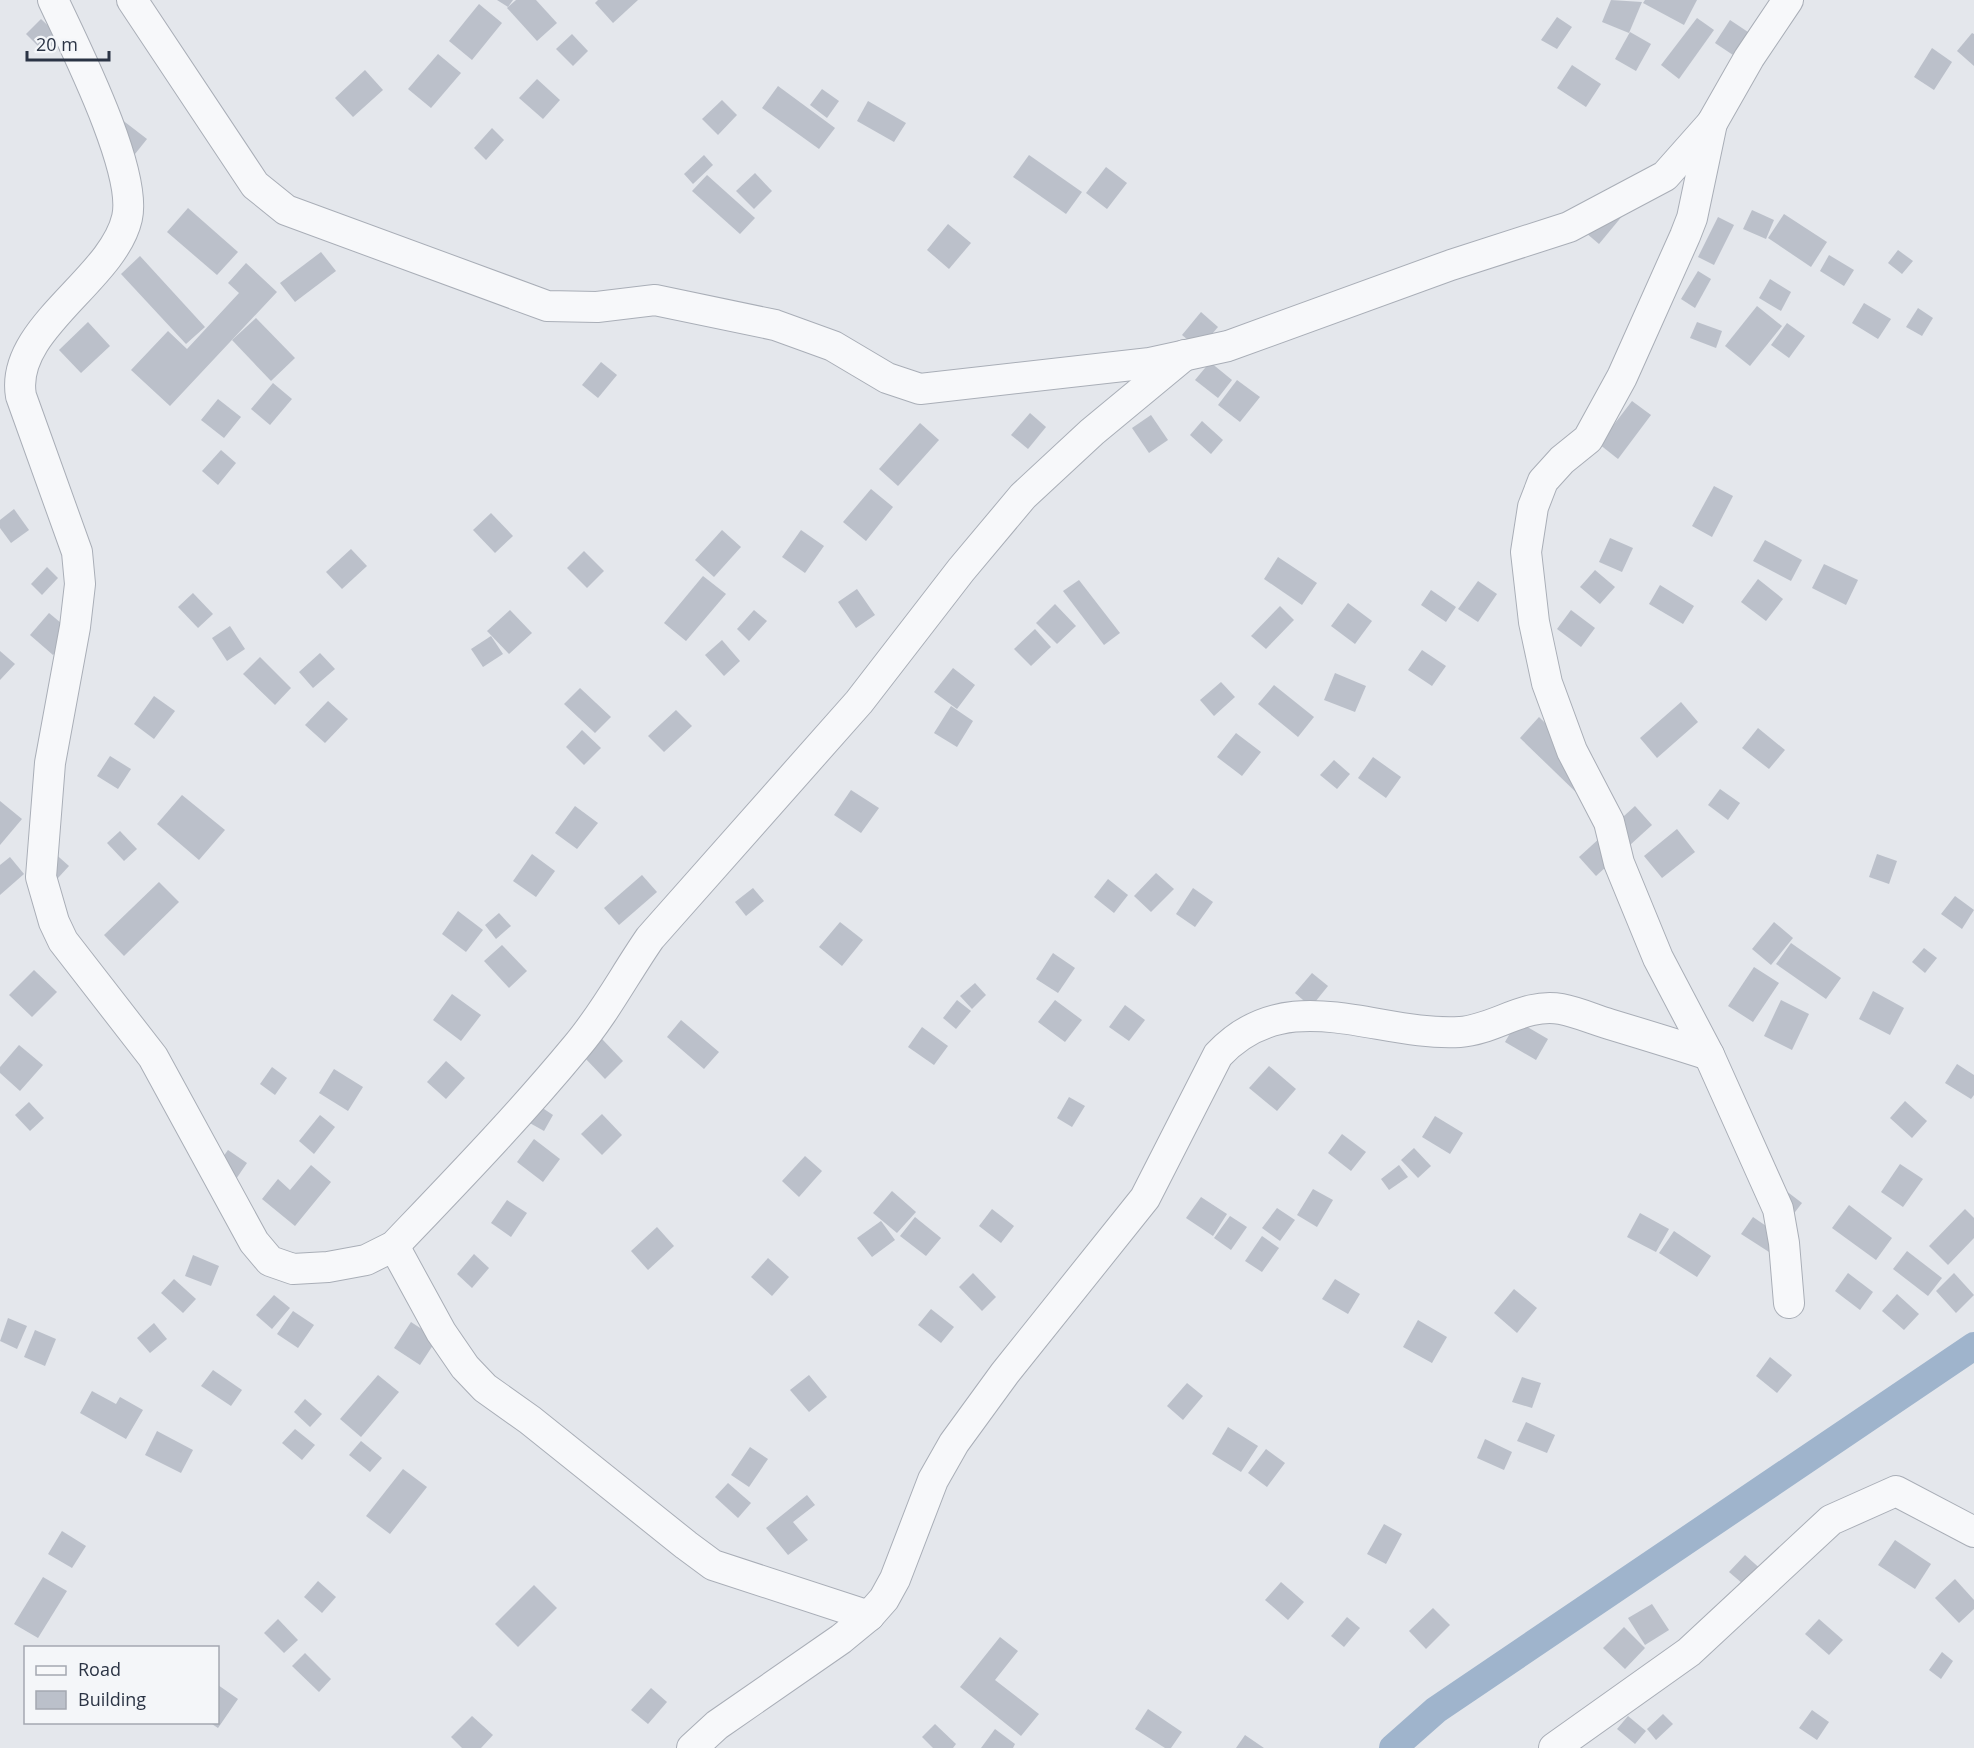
<svg xmlns="http://www.w3.org/2000/svg" width="1974" height="1748" font-family="'Open Sans',sans-serif">
	<style>
		.lines { fill: none; stroke-linecap: round; stroke-linejoin: round }
		.canal { stroke: #9fb4cc; stroke-width: 28 }
		.building { fill: #bbc0ca }
		.minor-casing { stroke: #a9aeb7; stroke-width: 32 }
		.minor { stroke: #f7f8fa; stroke-width: 30 }
	</style>
	<rect width="100%" height="100%" fill="#e4e7ec"/>
	<g class="lines">
		<!-- canal -->
		<path class="canal" d="M1393,1748l43,-38 538,-364"/>
	</g>
	<!-- building -->
	<g class="building">
		<path d="M497,0h16l-5,7z"/>
		<path d="M516,0h20l21,23 -20,18 -30,-33z"/>
		<path d="M598,0h40l-25,23 -18,-20z"/>
		<path d="M1611,0l31,2 -13,31 -27,-11z"/>
		<path d="M1645,0h52l-13,25 -41,-22z"/>
		<path d="M479,4l23,19 -30,37 -23,-19z"/>
		<path d="M1557,17l15,10 -15,22 -16,-9z"/>
		<path d="M1697,18l17,12 -35,49 -18,-14z"/>
		<path d="M41,19l19,18 -15,16 -19,-19z"/>
		<path d="M1730,20l21,14 -15,23 -21,-14z"/>
		<path d="M1630,32l21,12 -15,27 -21,-12z"/>
		<path d="M1972,33l2,1v32l-17,-15z"/>
		<path d="M572,34l16,17 -15,15 -17,-17z"/>
		<path d="M1932,48l20,14 -18,28 -20,-13z"/>
		<path d="M438,54l23,19 -30,35 -23,-19z"/>
		<path d="M1572,65l29,19 -15,23 -29,-19z"/>
		<path d="M365,70l18,20 -30,27 -18,-19z"/>
		<path d="M537,79l23,21 -17,19 -24,-21z"/>
		<path d="M778,86l57,42 -16,21 -57,-41z"/>
		<path d="M822,89l17,12 -12,17 -17,-13z"/>
		<path d="M722,100l15,15 -19,20 -16,-16z"/>
		<path d="M868,101l38,22 -12,19 -37,-21z"/>
		<path d="M121,119l26,20 -12,15 -26,-19z"/>
		<path d="M492,128l12,12 -18,20 -12,-12z"/>
		<path d="M704,155l9,10 -20,19 -9,-10z"/>
		<path d="M1029,155l53,37 -16,22 -53,-37z"/>
		<path d="M1106,167l21,16 -20,26 -21,-16z"/>
		<path d="M755,173l17,18 -18,18 -18,-18z"/>
		<path d="M707,175l48,43 -15,16 -48,-43z"/>
		<path d="M188,208l50,44 -21,23 -50,-43z"/>
		<path d="M1752,210l22,10 -8,19 -23,-10z"/>
		<path d="M1784,214l43,28 -16,25 -43,-29z"/>
		<path d="M1623,215l-24,29 -20,-17z"/>
		<path d="M1718,217l16,8 -20,40 -16,-8z"/>
		<path d="M948,224l23,19 -22,26 -22,-19z"/>
		<path d="M1898,250l15,11 -11,13 -14,-11z"/>
		<path d="M321,252l15,19 -41,31 -15,-19z"/>
		<path d="M1829,255l25,15 -10,16 -24,-15z"/>
		<path d="M140,256l65,71 -19,17 -65,-70z"/>
		<path d="M246,263l31,29 -107,114 -39,-36 37,-39 19,18 52,-56 -11,-10z"/>
		<path d="M1698,271l13,8 -16,29 -14,-9z"/>
		<path d="M1770,279l21,13 -10,19 -22,-13z"/>
		<path d="M1864,303l27,16 -13,20 -26,-16z"/>
		<path d="M1757,306l25,20 -32,40 -25,-20z"/>
		<path d="M1918,308l15,10 -11,18 -16,-9z"/>
		<path d="M1201,312l17,15 -19,22 -17,-14z"/>
		<path d="M256,318l39,40 -24,23 -39,-41z"/>
		<path d="M88,322l22,24 -29,27 -22,-23z"/>
		<path d="M1697,322l25,9 -6,17 -26,-10z"/>
		<path d="M1787,323l18,13 -16,22 -18,-13z"/>
		<path d="M601,362l16,13 -19,23 -16,-13z"/>
		<path d="M1210,362l22,18 -14,18 -23,-18z"/>
		<path d="M1237,380l23,17 -20,25 -22,-17z"/>
		<path d="M273,383l19,16 -22,26 -19,-16z"/>
		<path d="M218,399l23,18 -17,21 -23,-18z"/>
		<path d="M1632,401l19,14 -33,44 -19,-15z"/>
		<path d="M1030,413l16,14 -18,22 -17,-14z"/>
		<path d="M1151,415l17,25 -19,13 -17,-25z"/>
		<path d="M1202,421l21,19 -12,14 -21,-19z"/>
		<path d="M920,423l19,17 -41,46 -19,-17z"/>
		<path d="M221,450l15,13 -18,22 -16,-14z"/>
		<path d="M1714,486l19,10 -21,41 -20,-11z"/>
		<path d="M871,489l22,18 -27,34 -23,-19z"/>
		<path d="M14,509l15,21 -18,13 -11,-15v-8z"/>
		<path d="M491,513l22,23 -18,17 -22,-23z"/>
		<path d="M722,530l19,17 -27,30 -19,-17z"/>
		<path d="M801,530l23,16 -19,27 -23,-16z"/>
		<path d="M1610,538l23,10 -11,24 -23,-10z"/>
		<path d="M1765,540l37,20 -11,21 -38,-20z"/>
		<path d="M351,549l16,17 -25,23 -16,-17z"/>
		<path d="M584,551l20,20 -17,17 -20,-20z"/>
		<path d="M1278,557l39,26 -15,22 -38,-26z"/>
		<path d="M1824,564l34,16 -12,25 -34,-17z"/>
		<path d="M47,567l11,11 -16,17 -11,-11z"/>
		<path d="M1595,570l20,17 -15,17 -20,-17z"/>
		<path d="M703,576l23,18 -40,47 -22,-18z"/>
		<path d="M1758,579l25,20 -17,22 -25,-19z"/>
		<path d="M1079,580l41,53 -16,12 -41,-54z"/>
		<path d="M1478,581l19,13 -19,28 -20,-13z"/>
		<path d="M1660,585l34,21 -11,18 -34,-20z"/>
		<path d="M857,589l18,26 -19,13 -18,-26z"/>
		<path d="M1431,590l25,17 -10,15 -25,-17z"/>
		<path d="M193,593l20,21 -15,14 -20,-21z"/>
		<path d="M1348,603l24,18 -17,23 -24,-18z"/>
		<path d="M1055,604l21,22 -19,18 -21,-21z"/>
		<path d="M1280,606l14,14 -28,29 -15,-13z"/>
		<path d="M510,610l22,23 -23,21 -22,-23z"/>
		<path d="M754,610l13,11 -18,20 -12,-12z"/>
		<path d="M1571,610l24,18 -14,19 -24,-18z"/>
		<path d="M49,613l24,20 -20,22 -23,-20z"/>
		<path d="M230,626l15,23 -18,12 -15,-23z"/>
		<path d="M1035,629l16,18 -20,19 -17,-17z"/>
		<path d="M491,636l12,18 -20,13 -12,-18z"/>
		<path d="M722,640l18,21 -16,15 -19,-21z"/>
		<path d="M1422,650l24,16 -14,20 -24,-16z"/>
		<path d="M0,651l15,13 -15,16z"/>
		<path d="M320,653l15,16 -22,19 -14,-16z"/>
		<path d="M260,657l31,31 -16,17 -32,-31z"/>
		<path d="M953,668l22,17 -18,24 -23,-17z"/>
		<path d="M1335,673l31,13 -11,26 -31,-12z"/>
		<path d="M1221,682l14,15 -21,19 -14,-16z"/>
		<path d="M1274,685l40,32 -16,20 -40,-33z"/>
		<path d="M580,688l31,29 -16,16 -31,-29z"/>
		<path d="M154,696l21,15 -21,28 -20,-15z"/>
		<path d="M328,701l20,18 -23,24 -20,-18z"/>
		<path d="M1681,702l17,20 -41,36 -17,-20z"/>
		<path d="M951,706l22,15 -16,26 -23,-14z"/>
		<path d="M676,710l16,16 -28,26 -16,-16z"/>
		<path d="M1539,717l66,64 -20,20 -65,-63z"/>
		<path d="M1758,728l27,22 -16,19 -27,-21z"/>
		<path d="M582,730l19,18 -17,17 -18,-18z"/>
		<path d="M1236,733l25,19 -19,24 -25,-19z"/>
		<path d="M110,756l21,13 -13,20 -21,-13z"/>
		<path d="M1373,757l28,20 -15,21 -28,-20z"/>
		<path d="M1334,760l16,14 -13,15 -17,-14z"/>
		<path d="M1720,789l20,14 -12,17 -20,-15z"/>
		<path d="M851,790l28,18 -18,25 -27,-18z"/>
		<path d="M182,795l43,35 -26,30 -42,-36z"/>
		<path d="M0,801l22,18 -22,26z"/>
		<path d="M575,806l23,17 -21,26 -22,-16z"/>
		<path d="M1635,806l17,19 -56,51 -17,-19z"/>
		<path d="M1677,829l18,23 -33,26 -18,-22z"/>
		<path d="M120,831l17,18 -13,12 -17,-18z"/>
		<path d="M51,850l18,16 -22,24z"/>
		<path d="M532,854l23,17 -19,26 -23,-16z"/>
		<path d="M1877,854l20,7 -8,23 -20,-7z"/>
		<path d="M10,857l14,17 -24,21v-30z"/>
		<path d="M1156,873l18,16 -23,23 -17,-16z"/>
		<path d="M642,875l15,17 -38,33 -15,-17z"/>
		<path d="M1108,879l20,16 -14,18 -20,-16z"/>
		<path d="M159,882l20,20 -55,54 -20,-21z"/>
		<path d="M753,888l11,13 -18,15 -11,-14z"/>
		<path d="M1193,888l20,14 -18,25 -19,-13z"/>
		<path d="M1955,896l19,14 -12,19 -21,-15z"/>
		<path d="M458,911l25,19 -17,22 -24,-18z"/>
		<path d="M499,913l12,13 -15,13 -11,-14z"/>
		<path d="M840,922l23,18 -21,26 -23,-19z"/>
		<path d="M1774,922l19,16 -22,27 -19,-16z"/>
		<path d="M1791,943l50,35 -15,21 -50,-35z"/>
		<path d="M502,945l25,26 -18,17 -25,-27z"/>
		<path d="M1924,948l13,10 -12,15 -13,-11z"/>
		<path d="M1053,953l22,15 -17,25 -22,-14z"/>
		<path d="M1754,967l25,16 -26,39 -25,-16z"/>
		<path d="M34,970l23,22 -25,25 -23,-22z"/>
		<path d="M1312,973l16,13 -17,21 -16,-14z"/>
		<path d="M975,983l11,12 -14,14 -12,-13z"/>
		<path d="M1873,991l31,17 -14,27 -31,-16z"/>
		<path d="M452,994l29,21 -20,26 -28,-21z"/>
		<path d="M957,1000l14,11 -15,18 -13,-11z"/>
		<path d="M1055,1000l27,20 -17,22 -27,-20z"/>
		<path d="M1781,1000l28,14 -17,36 -28,-14z"/>
		<path d="M1125,1005l20,15 -16,21 -20,-14z"/>
		<path d="M681,1020l38,32 -15,17 -37,-32z"/>
		<path d="M1517,1021l31,18 -12,21 -31,-18z"/>
		<path d="M922,1027l26,19 -14,19 -26,-18z"/>
		<path d="M602,1039l21,22 -18,18 -21,-22z"/>
		<path d="M19,1045l24,20 -23,26 -20,-18v-6z"/>
		<path d="M446,1061l19,17 -19,21 -19,-17z"/>
		<path d="M1957,1064l17,11v20l-3,4 -26,-16z"/>
		<path d="M1269,1066l27,23 -19,22 -28,-23z"/>
		<path d="M272,1067l15,11 -12,17 -15,-11z"/>
		<path d="M334,1069l29,18 -15,24 -29,-18z"/>
		<path d="M1069,1097l16,9 -13,21 -15,-9z"/>
		<path d="M1905,1101l22,20 -15,17 -22,-20z"/>
		<path d="M29,1102l15,16 -14,13 -15,-16z"/>
		<path d="M538,1105l15,10 -9,16 -16,-9z"/>
		<path d="M602,1114l20,21 -20,20 -21,-21z"/>
		<path d="M320,1115l15,12 -21,27 -15,-13z"/>
		<path d="M1435,1116l28,17 -13,21 -28,-17z"/>
		<path d="M1342,1134l24,18 -15,19 -23,-18z"/>
		<path d="M534,1139l26,20 -17,23 -26,-20z"/>
		<path d="M1414,1148l17,18 -13,12 -17,-18z"/>
		<path d="M228,1150l19,13 -13,19 -19,-14z"/>
		<path d="M805,1156l17,15 -23,26 -17,-16z"/>
		<path d="M1900,1164l23,15 -20,28 -22,-15z"/>
		<path d="M311,1165l20,17 -36,44 -33,-27 16,-20 12,11z"/>
		<path d="M1399,1165l9,12 -19,13 -8,-11z"/>
		<path d="M1777,1184l25,19 -10,13z"/>
		<path d="M1313,1189l20,11 -16,27 -20,-12z"/>
		<path d="M892,1191l24,21 -19,21 -24,-20z"/>
		<path d="M1201,1197l26,17 -14,22 -27,-18z"/>
		<path d="M507,1200l20,13 -16,24 -20,-14z"/>
		<path d="M1849,1205l43,33 -16,22 -44,-32z"/>
		<path d="M1277,1208l18,12 -15,21 -18,-13z"/>
		<path d="M992,1209l22,17 -13,17 -22,-17z"/>
		<path d="M1965,1209l9,9v20l-26,27 -19,-19z"/>
		<path d="M1640,1213l29,16 -13,23 -29,-15z"/>
		<path d="M1230,1216l17,11 -16,23 -17,-12z"/>
		<path d="M915,1217l26,21 -15,18 -26,-20z"/>
		<path d="M1753,1217l41,28 -11,16 -42,-27z"/>
		<path d="M881,1221l14,19 -23,17 -15,-19z"/>
		<path d="M657,1227l17,19 -26,24 -17,-19z"/>
		<path d="M1674,1231l37,25 -14,21 -38,-24z"/>
		<path d="M1262,1236l17,12 -17,24 -17,-11z"/>
		<path d="M1907,1251l35,27 -14,18 -35,-27z"/>
		<path d="M474,1254l15,14 -17,20 -15,-14z"/>
		<path d="M193,1255l26,11 -8,20 -26,-10z"/>
		<path d="M768,1258l21,19 -17,19 -21,-19z"/>
		<path d="M973,1273l23,24 -14,14 -23,-24z"/>
		<path d="M1848,1273l25,19 -13,18 -25,-19z"/>
		<path d="M1954,1273l20,22 -18,18 -20,-22z"/>
		<path d="M174,1279l22,20 -13,14 -22,-20z"/>
		<path d="M1335,1279l25,15 -12,20 -26,-15z"/>
		<path d="M1514,1289l23,19 -20,25 -23,-20z"/>
		<path d="M1897,1294l22,20 -15,16 -22,-19z"/>
		<path d="M274,1295l16,13 -18,21 -16,-14z"/>
		<path d="M931,1309l23,18 -13,16 -23,-18z"/>
		<path d="M293,1311l21,14 -16,23 -21,-14z"/>
		<path d="M8,1318l19,8 -10,23 -17,-8z"/>
		<path d="M1418,1320l29,17 -15,26 -29,-16z"/>
		<path d="M411,1322l26,17 -17,26 -26,-17z"/>
		<path d="M154,1323l13,16 -17,14 -13,-15z"/>
		<path d="M35,1330l21,9 -11,27 -21,-9z"/>
		<path d="M1770,1357l22,18 -15,18 -21,-17z"/>
		<path d="M213,1370l29,20 -11,16 -30,-20z"/>
		<path d="M378,1375l21,17 -38,45 -21,-18z"/>
		<path d="M809,1375l18,22 -18,15 -19,-22z"/>
		<path d="M1522,1377l19,6 -9,25 -20,-6z"/>
		<path d="M1187,1383l16,13 -20,24 -16,-14z"/>
		<path d="M92,1391l24,13 4,-7 23,13 -17,29 -46,-26z"/>
		<path d="M305,1399l17,15 -12,13 -16,-15z"/>
		<path d="M1526,1422l29,13 -8,18 -30,-12z"/>
		<path d="M1228,1427l30,19 -17,26 -29,-18z"/>
		<path d="M295,1429l20,16 -13,15 -20,-17z"/>
		<path d="M157,1431l36,19 -12,23 -36,-18z"/>
		<path d="M1485,1439l27,13 -8,18 -27,-12z"/>
		<path d="M361,1441l21,17 -12,14 -21,-17z"/>
		<path d="M750,1447l18,12 -19,28 -18,-12z"/>
		<path d="M1266,1449l19,14 -18,24 -19,-14z"/>
		<path d="M403,1469l24,18 -37,47 -24,-18z"/>
		<path d="M728,1483l23,20 -13,15 -23,-21z"/>
		<path d="M807,1495l8,10 -22,17 15,18 -20,15 -22,-27z"/>
		<path d="M1384,1524l18,10 -16,30 -19,-10z"/>
		<path d="M62,1531l24,15 -14,22 -24,-14z"/>
		<path d="M1895,1540l36,24 -16,25 -37,-24z"/>
		<path d="M1745,1555l19,17 -15,17 -20,-17z"/>
		<path d="M43,1577l24,14 -29,47 -24,-14z"/>
		<path d="M1955,1579l19,21v9l-15,14 -24,-25z"/>
		<path d="M318,1581l18,16 -14,16 -18,-16z"/>
		<path d="M1281,1582l23,20 -16,18 -23,-20z"/>
		<path d="M534,1585l23,23 -39,39 -23,-23z"/>
		<path d="M1652,1604l17,26 -24,15 -17,-27z"/>
		<path d="M1433,1608l17,17 -24,24 -17,-18z"/>
		<path d="M1347,1617l13,11 -16,19 -13,-11z"/>
		<path d="M278,1619l20,21 -14,13 -20,-20z"/>
		<path d="M1819,1619l24,21 -14,15 -24,-21z"/>
		<path d="M1624,1627l21,21 -20,21 -22,-21z"/>
		<path d="M1000,1637l18,14 -23,29 44,34 -18,22 -61,-49z"/>
		<path d="M1942,1652l11,9 -12,18 -12,-9z"/>
		<path d="M305,1653l26,26 -12,13 -27,-26z"/>
		<path d="M218,1685l20,14 -20,29 -9,-6h9z"/>
		<path d="M651,1688l16,14 -19,22 -17,-14z"/>
		<path d="M1148,1709l34,23 -11,16h-6l-30,-19z"/>
		<path d="M1812,1710l17,12 -12,18 -18,-12z"/>
		<path d="M1663,1714l10,10 -17,16 -9,-11z"/>
		<path d="M472,1716l21,19 -12,13h-19l-11,-11z"/>
		<path d="M1628,1716l18,15 -11,13 -18,-15z"/>
		<path d="M935,1724l21,20 -3,4h-20l-11,-11z"/>
		<path d="M995,1729l20,15 -2,4h-32z"/>
		<path d="M1245,1735l19,13h-28z"/>
	</g>
	<g class="lines">
		<defs>
			<g id="minor">
				<path d="M53,0c21,45 85,171 74,218 -14,62 -118,111 -106,178l56,156 3,32 -5,43 -25,136 -9,114 13,45 9,19 90,116 101,185 16,19 23,8 35,-2 38,-7 28,-14c62,-65 125,-130 182,-199 29,-34 49,-73 74,-109l209,-236 102,-132 62,-74 69,-64 93,-77"/>
				<path d="M132,0l123,185 31,25 261,96 50,1 58,-7 120,25 58,21 54,32 33,11 230,-26 78,-17 223,-81 118,-38 96,-51 47,-53 37,-65 39,-58"/>
				<path d="M1712,123l-20,95 -7,18 -63,141 -34,62 -26,21 -19,21 -10,26 -7,45 8,70 13,61 25,68 37,71 10,41 39,95 51,97 69,154 6,34 5,60"/>
				<path d="M394,1246l47,86 24,35 20,21 45,32 156,125 27,20 156,51"/>
				<path d="M692,1748l25,-23 124,-86 28,-23 15,-17 11,-20 38,-99 21,-37 51,-70 140,-175 73,-143c70,-75 158,-18 242,-23 34,-2 66,-30 101,-23 16,3 32,10 48,15 33,10 66,20 100,31"/>
				<path d="M1554,1748l135,-96 142,-132 65,-29 78,41"/>
			</g>
		</defs>
		<!-- minor casing -->
		<use href="#minor" class="minor-casing"/>
		<!-- minor -->
		<use href="#minor" class="minor"/>
	</g>
	<!-- legend -->
	<rect x="24" y="1646" width="195" height="78" fill="#f4f6f9" stroke="#a4a8b1" stroke-width="1.5"/>
	<rect x="36" y="1666" width="30" height="9" fill="#f7f8fa" stroke="#a4a8b1" stroke-width="1.5"/>
	<text x="78" y="1676" font-size="18" fill="#2b3445">Road</text>
	<rect x="36" y="1691" width="30" height="18" fill="#bbc0ca" stroke="#a4a8b1" stroke-width="1.5"/>
	<text x="78" y="1706" font-size="18" fill="#2b3445">Building</text>
	<!-- scale -->
	<path d="M27 51v9h82v-9" fill="none" stroke="#2b3445" stroke-width="3"/>
	<text x="36" y="51" font-size="18" fill="#2b3445" stroke="#f4f6f9" stroke-width="4.5" paint-order="stroke">20 m</text>
</svg>
